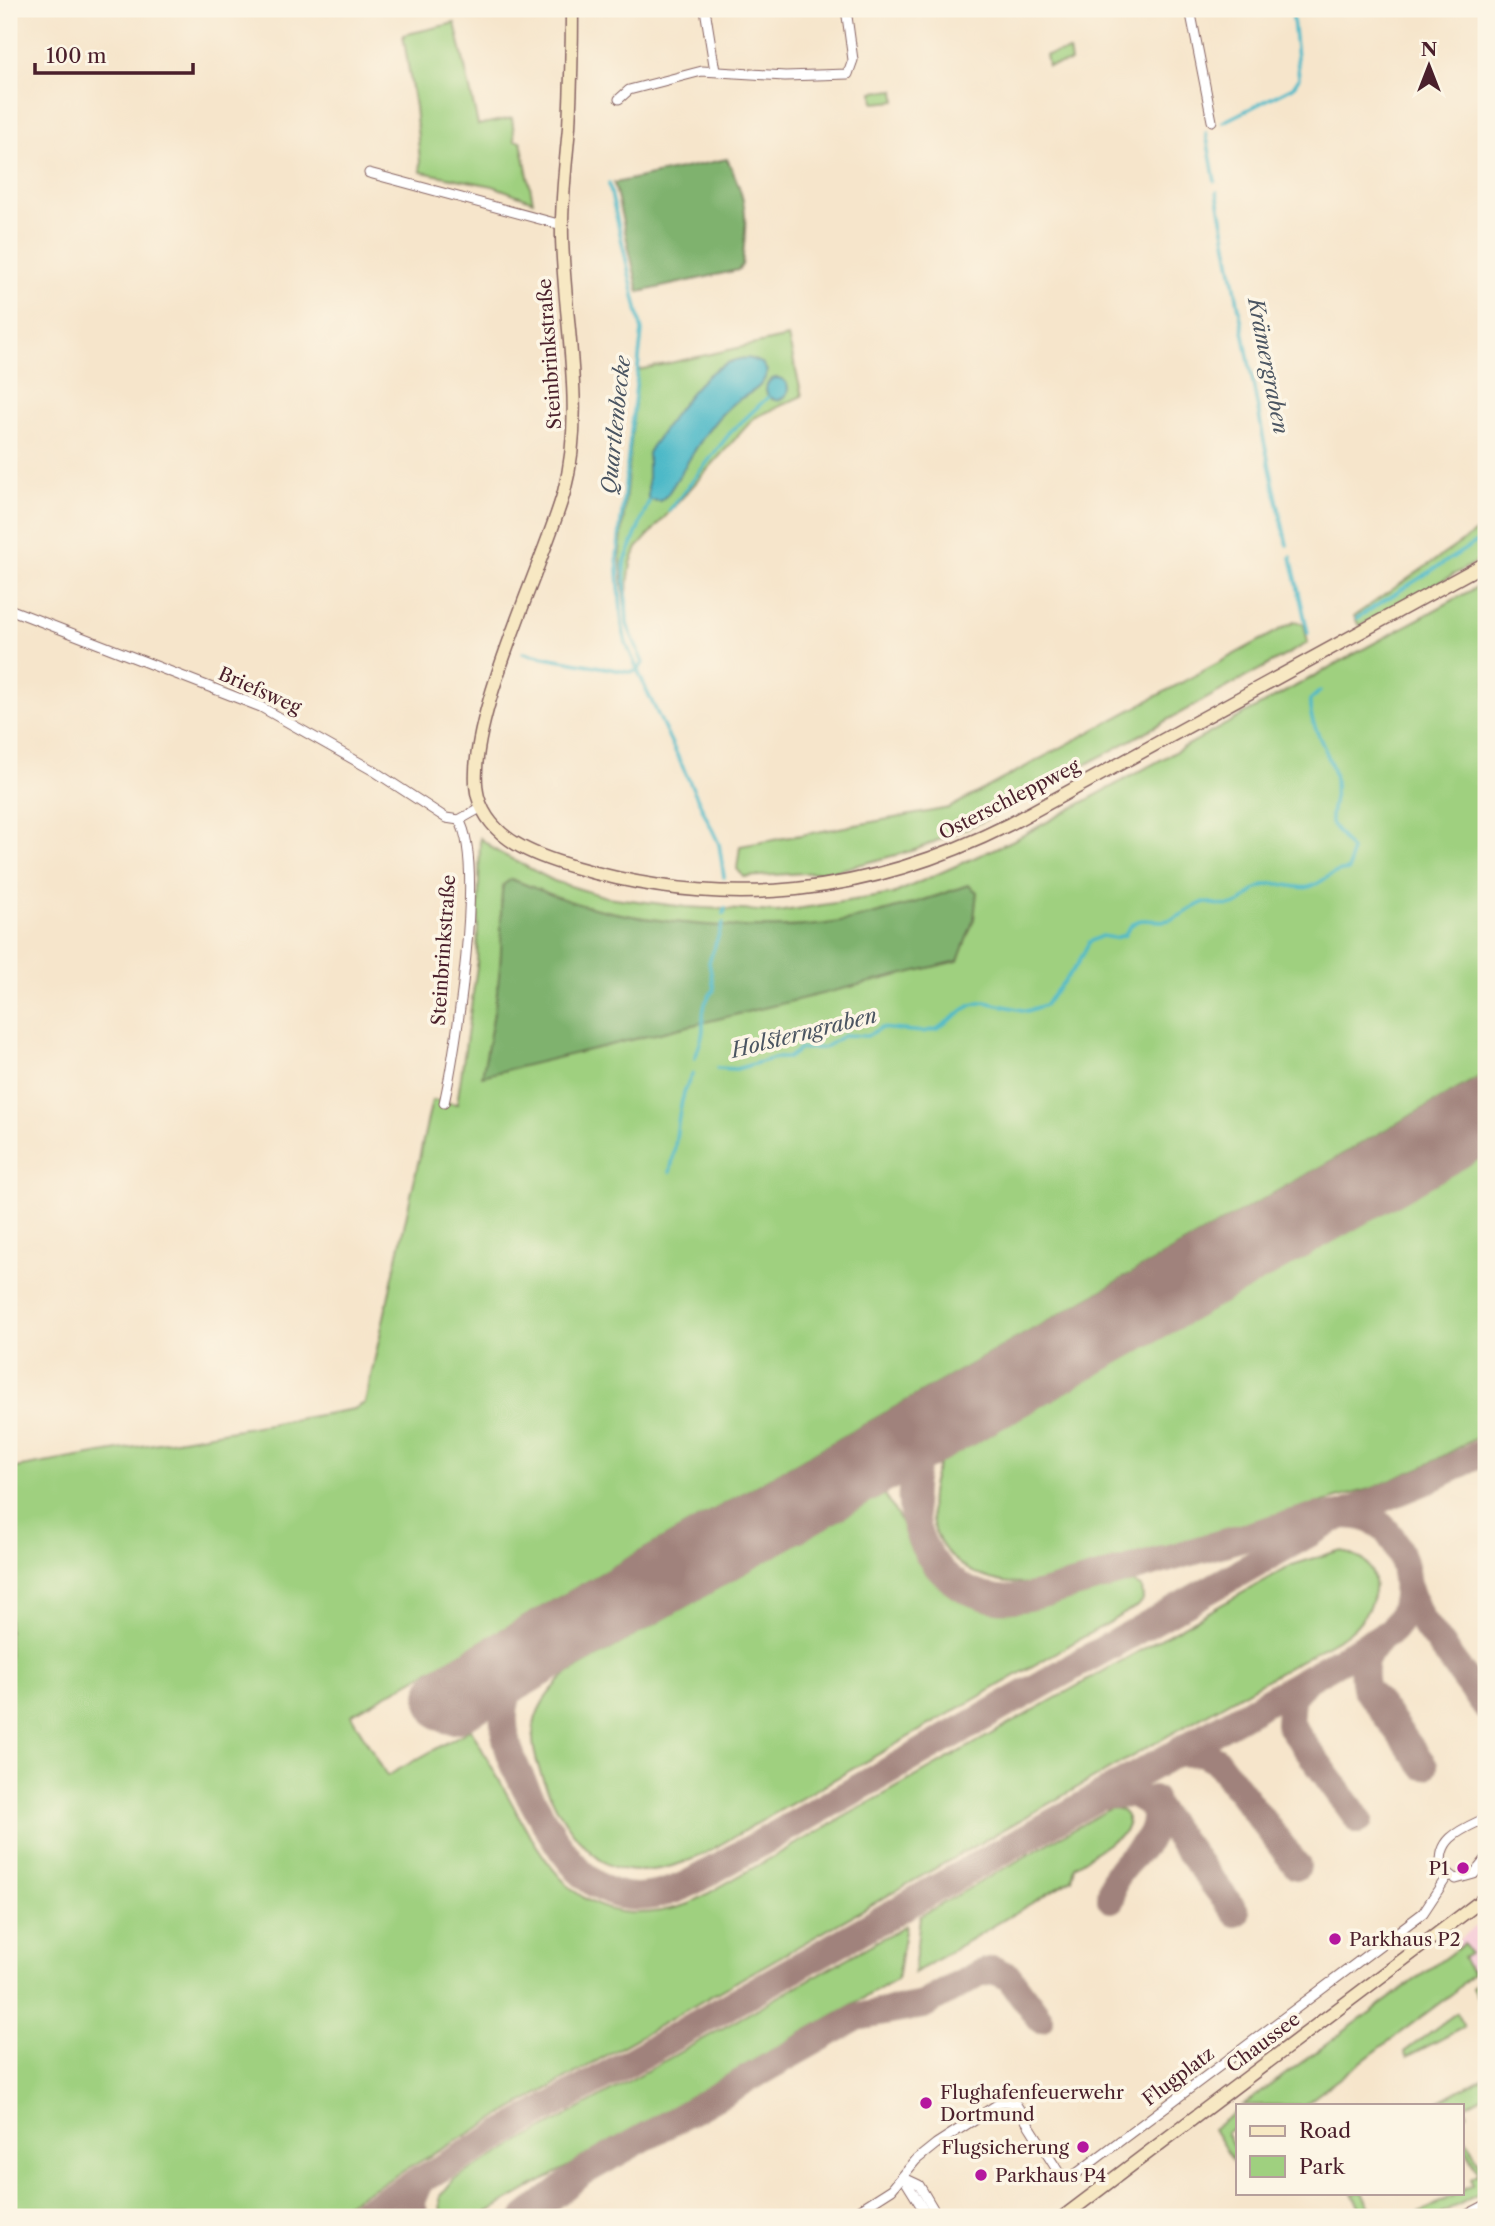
<svg xmlns="http://www.w3.org/2000/svg" width="1495" height="2226" font-family="'Libre Caslon Text',serif">
	<style>
		.built { fill: #f6cfd9 }
		.green { fill: #9fd07f; stroke: #747855; stroke-width: 2 }
		.forest { fill: #7fb26e; stroke: #64684c; stroke-width: 2 }
		.water { fill: #4db9c8; stroke: #4c6c7a; stroke-width: 2 }
		.lines { fill: none; stroke-linecap: round; stroke-linejoin: round }
		.stream { stroke: #4db9c8; stroke-width: 3.5 }
		.taxiway { stroke: #a0827b; stroke-width: 28 }
		.runway { stroke: #a0827b; stroke-width: 72 }
		.street-casing { stroke: #866463; stroke-width: 11 }
		.secondary-casing { stroke: #866463; stroke-width: 15 }
		.street { stroke: #fff; stroke-width: 9 }
		.secondary { stroke: #f7e8c3; stroke-width: 12 }
		.poi-dot { fill: #b5179e; stroke: #fcf5e5; stroke-width: 2.5 }
		.labels { text-anchor: middle; stroke-width: 7; stroke-linejoin: round; paint-order: stroke }
		.street-label { font-size: 19px; fill: #4a1f2b; stroke: #fcf5e5 }
		.poi-label { font-size: 19px; fill: #4a1f2b; stroke: #fcf5e5; text-anchor: start }
		.water-label { font-size: 21px; font-style: italic; fill: #4b5562; stroke: #fcf5e5 }
	</style>
	<rect width="100%" height="100%" fill="#fcf5e5"/>
	<filter id="ink" filterUnits="userSpaceOnUse"><feTurbulence type="fractalNoise" baseFrequency=".0143" numOctaves="2"/><feDisplacementMap in="SourceGraphic" scale="14" xChannelSelector="R" yChannelSelector="G"/><feConvolveMatrix kernelMatrix="1 2 1 2 8 2 1 2 1" color-interpolation-filters="sRGB"/></filter>
	<filter id="wash" filterUnits="userSpaceOnUse"><feTurbulence type="fractalNoise" baseFrequency=".00686" numOctaves="4" result="noise"/><feDisplacementMap in="SourceGraphic" scale="28" xChannelSelector="R" yChannelSelector="G"/><feGaussianBlur stdDeviation="1.57" result="paint"/><feColorMatrix in="noise" values="0 0 0 0 0 0 0 0 0 0 0 0 0 0 0 0 0 1.4 0 .05"/><feComposite in="paint" operator="in"/></filter>
	<g filter="url(#wash)">
		<rect width="100%" height="100%" fill="#f6e5cb"/>
		<!-- built -->
		<path class="built" d="M1486,1918v81l-30,-57z"/>
		<!-- green -->
		<g class="green">
			<path d="M455,23l23,102 34,-7 3,23h6l12,60 -40,-15 -72,-14 -6,-65 -12,-72z"/>
			<path d="M1069,51l2,11 -23,4 -2,-11z"/>
			<path d="M895,90l1,11 -22,2 -1,-11z"/>
			<path d="M788,337l14,59 -48,22 -117,130 -6,15 -6,42 -5,-50 18,-185z"/>
			<path d="M1486,525v32l-127,69 -5,-10z"/>
			<path d="M1486,582v491l-1135,642 36,61 84,-47c16,30 33,59 49,89 42,75 80,114 169,86l603,-339 49,-15 22,10c24,23 6,57 -16,74l-1024,583h-314v-748l345,-60 11,-6 67,-303 25,4 20,-138 3,-128 18,14 56,29 52,16 80,10 91,5 116,-18 123,-55z"/>
			<path d="M1294,622l10,2 4,19 -327,179 -66,28 -80,21 -91,6 -7,-8 3,-23 209,-38z"/>
			<path d="M1486,1153v280l-61,33 -52,22 -342,96c-75,2 -122,-51 -91,-123z"/>
			<path d="M884,1493c35,58 63,128 146,112 33,-7 66,-20 99,-25l13,8 1,12 -7,7 -434,248c-27,12 -59,22 -88,12 -39,-14 -83,-93 -81,-133 1,-25 16,-43 33,-59z"/>
			<path d="M1111,1808c10,0 17,6 17,17l-3,7 -50,34 -3,13 -158,94 6,-57z"/>
			<path d="M906,1925l-9,54 -418,238 -38,-1 -1,-20 14,-17z"/>
			<path d="M1464,1944l6,9 -7,4 7,14 8,-3 -25,25 -149,112h-61z"/>
			<path d="M1481,1979l4,2 -6,4 7,15v14l-14,-26z"/>
			<path d="M1456,2013l8,14 -57,30 -3,-5z"/>
			<path d="M1486,2076v18l-22,12 3,7 -5,3v-11h-30z"/>
			<path d="M1238,2110v15l-12,8 12,21v16l-25,-41z"/>
			<path d="M1462,2132l24,43v15l-50,27h-23l59,-32 -1,-7 8,-5 -17,-31z"/>
			<path d="M1352,2193h10l13,24h-10z"/>
		</g>
		<!-- forest -->
		<g class="forest">
			<path d="M727,159c22,44 20,58 15,106l-4,5 -99,22 -25,-109z"/>
			<path d="M511,879c25,9 50,21 75,27 72,19 192,29 264,14 40,-9 80,-21 118,-35l9,7 -3,27 -16,42 -476,115c8,-42 17,-83 19,-125 1,-22 -2,-45 2,-66z"/>
		</g>
		<!-- water -->
		<g class="water">
			<path d="M748,358l14,5 5,8c-4,21 -22,22 -37,35 -26,23 -44,61 -63,89l-7,6 -12,-1v-47l4,-7c24,-31 51,-86 96,-88z"/>
			<circle cx="777" cy="389" r="11"/>
		</g>
		<g class="lines">
			<!-- stream -->
			<g class="stream">
				<path d="M1223,122l70,-35 6,-9 -7,-69"/>
				<path d="M1206,133l9,48"/>
				<path d="M609,184l33,147 -25,226 5,68 4,18 18,42 75,159 5,33"/>
				<path d="M1217,192l47,249 23,104"/>
				<path d="M669,511l61,-78 38,-36"/>
				<path d="M1291,557l17,76"/>
				<path d="M1357,618l129,-82"/>
				<path d="M523,653l105,19 10,-1 5,-8 -16,-39 -3,-60 25,-63"/>
				<path d="M724,914l1,-6"/>
				<path d="M695,1058c3,-9 8,-20 8,-30 0,-16 -1,-25 11,-38l-5,-28 14,-39"/>
				<path d="M717,1068l19,1 39,-11h13l12,-9 23,-1 22,-13 22,1 13,-8 43,4 14,-3 34,-24 14,-3 42,9 18,-6 32,-40 12,-23 13,-6 12,2 11,-3c12,-25 25,-10 44,-15 14,-3 23,-14 36,-18 49,13 34,-12 65,-18 14,-2 27,6 39,3 17,-5 19,-16 40,-17l2,-20 -20,-27c-1,-14 6,-28 4,-44 -4,-28 -27,-52 -25,-79l10,-9"/>
				<path d="M670,1172c9,-32 5,-69 23,-99"/>
			</g>
			<!-- taxiway -->
			<g class="taxiway">
				<path d="M951,1416c-10,10 -22,21 -28,33 -31,59 4,141 74,150 18,2 36,-3 53,-7l268,-76"/>
				<path d="M1408,1588l12,30 66,89"/>
				<path d="M1380,1638c-15,15 -19,28 -15,49l59,79"/>
				<path d="M553,1642c-73,50 -53,102 -16,167 36,64 70,112 151,75l652,-368 88,-36 58,-29"/>
				<path d="M1306,1680l-15,17 -2,27 70,96"/>
				<path d="M1176,1753l25,-1 15,8 81,106"/>
				<path d="M1101,1796l30,-2 24,13 81,106"/>
				<path d="M1111,1899c0,-47 56,-46 42,-100"/>
				<path d="M355,2217l1033,-584c32,-25 19,-92 -12,-111 -19,-11 -45,-6 -66,-4"/>
				<path d="M415,2217l-4,-16 9,-21"/>
				<path d="M526,2217l57,-45 274,-155 66,-12 56,-31 15,-4 15,7 31,42"/>
			</g>
			<!-- runway -->
			<path class="runway" d="M452,1698l1034,-583"/>
		</g>
	</g>
	<g filter="url(#ink)">
		<g class="lines">
			<defs>
				<g id="street">
					<path d="M705,9l10,62"/>
					<path d="M1190,9l22,112"/>
					<path d="M619,99l10,-9 73,-19 83,5 63,-2 5,-14 -7,-51"/>
					<path d="M369,173l193,52"/>
					<path d="M9,609l252,98 113,64 72,47 13,2 23,-13"/>
					<path d="M444,1103c12,-52 41,-242 15,-283"/>
					<path d="M1486,1818c-23,11 -50,20 -44,50l14,11 18,-5 12,-15"/>
					<path d="M904,2178l15,7 19,32"/>
					<path d="M905,2180l23,37"/>
					<path d="M848,2217l44,-28 24,-29 20,-16 67,-43 12,2 44,70 10,5 7,-4 347,-261 25,-38"/>
					<path d="M1463,2217l23,-12"/>
				</g>
				<g id="secondary">
					<path d="M572,9c0,39 -1,78 -3,118 -3,36 -8,73 -7,110 2,85 24,172 2,255 -20,72 -103,239 -86,305 12,43 58,59 96,70 153,45 295,28 436,-43l476,-261"/>
					<path d="M1063,2217l423,-320"/>
				</g>
			</defs>
			<!-- street casing -->
			<use href="#street" class="street-casing"/>
			<!-- secondary casing -->
			<use href="#secondary" class="secondary-casing"/>
			<!-- street -->
			<use href="#street" class="street"/>
			<!-- secondary -->
			<use href="#secondary" class="secondary"/>
		</g>
	</g>
	<!-- markers -->
	<g class="poi-dot">
		<circle cx="1463" cy="1868" r="7"/>
		<circle cx="1335" cy="1939" r="7"/>
		<circle cx="926" cy="2103" r="7"/>
		<circle cx="1083" cy="2147" r="7"/>
		<circle cx="981" cy="2175" r="7"/>
	</g>
	<g class="labels">
		<!-- street labels -->
		<g class="street-label">
			<text transform="translate(549 354) rotate(-94)" y="7">Steinbrinkstraße</text>
			<text transform="translate(260 690) rotate(24)" y="7">Briefsweg</text>
			<text transform="translate(1009 799) rotate(-27)" y="7">Osterschleppweg</text>
			<text transform="translate(443 950) rotate(-86)" y="7">Steinbrinkstraße</text>
			<text transform="translate(1263 2042) rotate(-37)" y="7">Chaussee</text>
			<text transform="translate(1178 2076) rotate(-37)" y="7">Flugplatz</text>
		</g>
		<!-- poi labels -->
		<g class="poi-label">
			<text x="1449" y="1875" text-anchor="end">P1</text>
			<text x="1349" y="1946">Parkhaus P2</text>
			<text x="940" y="2099">Flughafenfeuerwehr<tspan x="940" dy="22">Dortmund</tspan></text>
			<text x="1069" y="2154" text-anchor="end">Flugsicherung</text>
			<text x="995" y="2182">Parkhaus P4</text>
		</g>
		<!-- water labels -->
		<g class="water-label">
			<text transform="translate(1268 366) rotate(79)" y="7">Krämergraben</text>
			<text transform="translate(616 425) rotate(-84)" y="7">Quartlenbecke</text>
			<text transform="translate(804 1033) rotate(-14)" y="7">Holsterngraben</text>
		</g>
	</g>
	<!-- margin -->
	<rect width="1495" height="2226" fill="none" stroke="#fcf5e5" stroke-width="35"/>
	<!-- legend -->
	<rect x="1236" y="2104" width="228" height="91" fill="#fcf5e5" stroke="#b59f9b" stroke-width="2"/>
	<rect x="1250" y="2126" width="35" height="10" fill="#f7e8c3" stroke="#b59f9b" stroke-width="2"/>
	<text x="1299" y="2138" font-size="21" fill="#4a1f2b">Road</text>
	<rect x="1250" y="2156" width="35" height="21" fill="#9fd07f" stroke="#b59f9b" stroke-width="2"/>
	<text x="1299" y="2174" font-size="21" fill="#4a1f2b">Park</text>
	<!-- north arrow -->
	<g transform="translate(1429 66)" stroke="#fcf5e5" stroke-width="5" paint-order="stroke">
	<path d="M0-5L12 26L0 18L-12 26Z" fill="#4a1f2b"/>
	<text y="-10" font-size="19" font-weight="bold" text-anchor="middle" fill="#4a1f2b">N</text>
	</g>
	<!-- scale -->
	<path d="M35 63v10h158v-10" fill="none" stroke="#4a1f2b" stroke-width="3.5"/>
	<text x="46" y="63" font-size="21" fill="#4a1f2b" stroke="#fcf5e5" stroke-width="5" paint-order="stroke">100 m</text>
</svg>
